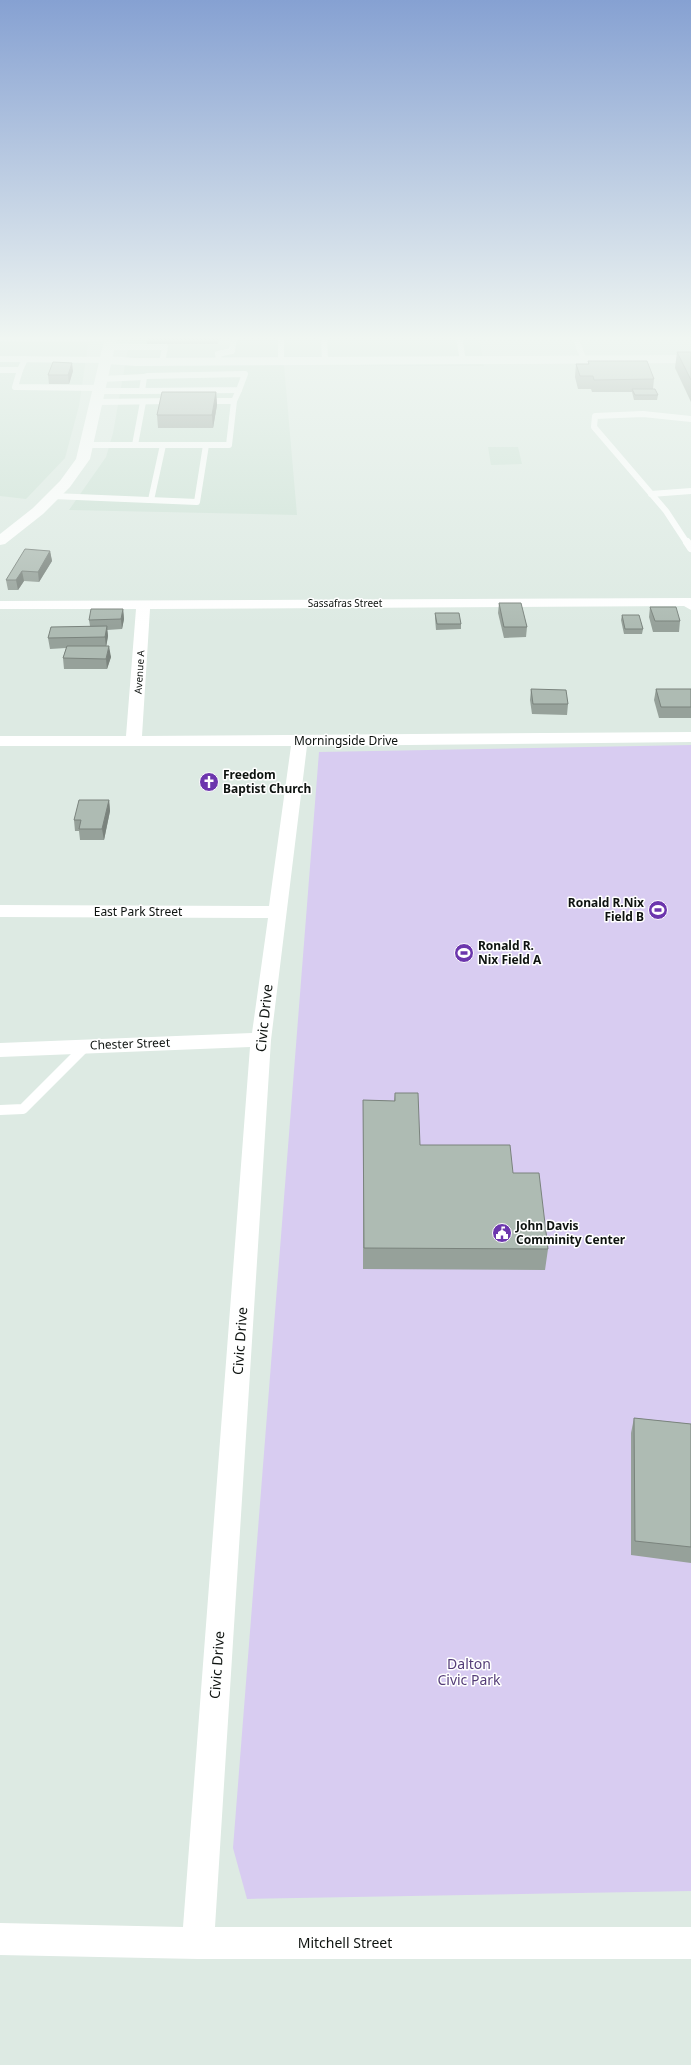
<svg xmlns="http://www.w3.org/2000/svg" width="691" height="2065" font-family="'Noto Sans',sans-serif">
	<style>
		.built { fill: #cde2d6 }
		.green { fill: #d8ccf1 }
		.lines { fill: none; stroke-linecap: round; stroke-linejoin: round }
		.service-far2 { stroke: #fff; stroke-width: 6 }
		.service-far1 { stroke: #fff; stroke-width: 8 }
		.service { stroke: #fff; stroke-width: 10 }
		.minor { fill: #fff; fill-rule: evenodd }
		.tertiary { fill: #fff; fill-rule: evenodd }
		.primary { fill: #fff; fill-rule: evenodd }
		.wall { fill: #96a19a }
		.shaded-wall { fill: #7a837d }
		.building { fill: #aebbb3; stroke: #7a837d }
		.labels { text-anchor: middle; stroke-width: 3; stroke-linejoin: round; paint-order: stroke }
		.far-street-label { font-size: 10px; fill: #0e1310; stroke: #fff }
		.street-label { font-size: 12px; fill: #0e1310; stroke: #fff }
		.poi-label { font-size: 12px; font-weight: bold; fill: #0e1310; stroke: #fff; text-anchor: start }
		.near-street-label { font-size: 14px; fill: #0e1310; stroke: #fff }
		.near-park-label { font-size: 14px; fill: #543d78; stroke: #fff }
	</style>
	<rect width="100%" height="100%" fill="#ddeae3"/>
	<!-- built -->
	<g class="built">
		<path d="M0,337h87l1,8 -9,61 -14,52 -39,41 -26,-3z"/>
		<path d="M130,337h349l5,29 -200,-1 13,150 -228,-5 37,-53 7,-24z"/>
		<path d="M488,447h30l4,17 -31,1z"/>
	</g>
	<!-- green -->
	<path class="green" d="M691,745v1146l-444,8 -14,-51 86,-1096z"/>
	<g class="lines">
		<!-- service-far2 -->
		<g class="service-far2">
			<path d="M281,337v25"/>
			<path d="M324,337l1,24"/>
			<path d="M459,337l4,24"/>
			<path d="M575,337l9,23"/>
			<path d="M0,338l111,1"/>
			<path d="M109,347h56l-3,15"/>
			<path d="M219,362l-1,-8 14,-3 2,-14"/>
			<path d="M0,370h20l5,-11"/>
			<path d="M20,370l-5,17 85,1"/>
			<path d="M245,374l-6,16 -97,1 2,-14 3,-1z"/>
			<path d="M102,379l42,-2"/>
			<path d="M99,391h43"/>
			<path d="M203,401h31"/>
			<path d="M97,402l76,-1"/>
			<path d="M86,445h143l5,-44 5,-11"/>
			<path d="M135,445l8,-43"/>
			<path d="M651,494l40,-3"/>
			<path d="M53,496l144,6 9,-57"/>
			<path d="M151,500l12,-55"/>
			<path d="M687,543l-21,-32 -72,-84 1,-11 48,-2 48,5"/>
		</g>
		<!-- service-far1 -->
		<path class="service-far1" d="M687,542l4,6"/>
		<!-- service -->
		<path class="service" d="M0,1110l23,-1 63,-63"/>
		<!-- minor -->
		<g class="minor">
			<path d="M0,356l107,1 5,3 -5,3 -107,-1z"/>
			<path d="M691,598v12l-7,-4 -534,3 -8,127 549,-4v10l-384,4 -36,294 -56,887h476v32h-493l-198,-4v-32l183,4 67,-880 -250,10v-14l252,-10 16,-115 -268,-1v-12l269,1 22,-160h-291v-10h126l10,-127h-136v-8z"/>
		</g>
		<!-- tertiary -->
		<path class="tertiary" d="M691,355v8l-555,3 -29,-2 -6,-4 6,-4 29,2z"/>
		<!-- primary -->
		<path class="primary" d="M105,337h12l-27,122 -20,28 -27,27 -38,30 -5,1v-11l33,-26 27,-27 16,-22z"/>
	</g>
	<!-- wall -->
	<g class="wall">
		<path d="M146,337h73l-1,7h-71z"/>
		<path d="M677,352h14v50l-16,-34z"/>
		<path d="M588,361l66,18 -1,10 5,6 -1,5h-23l-2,-8h-40l-1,-3h-13l-3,-12 1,-13h12z"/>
		<path d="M73,371l-4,13h-20l-1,-9z"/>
		<path d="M216,392l1,13 -4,23h-55l-1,-13z"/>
		<path d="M50,551l2,10 -13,21 -15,-1 -6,9h-10l-2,-10z"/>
		<path d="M499,603l28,24 -1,10 -22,1 -6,-25z"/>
		<path d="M650,607l30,14 -1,11h-26l-4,-15z"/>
		<path d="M123,609l1,10 -2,10 -15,1 1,6 -2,10 5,11 -4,12h-43l-1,-11 3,-10 -16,1 -2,-11 42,-12 -1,-6z"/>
		<path d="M435,613l26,11v5l-25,1 -1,-12z"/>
		<path d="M622,615l21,14 -1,5h-18l-3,-14z"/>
		<path d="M531,689l37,15 -1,11 -35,-1 -2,-14z"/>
		<path d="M656,689h35v29h-32l-5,-18z"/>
		<path d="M109,800l1,11 -6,29h-24l-1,-9h-4l-1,-11z"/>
		<path d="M395,1093l25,52 93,28 35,76 -3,21 -182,-1v-169l31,1z"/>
		<path d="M634,1418l57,6v139l-60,-8v-122z"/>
	</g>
	<!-- shaded-wall -->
	<g class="shaded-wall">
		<path d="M72,363l1,8 -4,13 -1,-9z"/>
		<path d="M216,392l1,13 -4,23 -1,-13z"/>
		<path d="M50,551l2,10 -13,21 -1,-10z"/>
		<path d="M22,571l2,10 -6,9 -2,-10z"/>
		<path d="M123,609l1,10 -2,10 -1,-10z"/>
		<path d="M107,626l1,10 -2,12 -1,-11z"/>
		<path d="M109,646l2,11 -4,12 -1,-10z"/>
		<path d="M109,800l1,11 -6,29 -2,-11z"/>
	</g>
	<!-- building -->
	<g class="building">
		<path d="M677,352h14v28z"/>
		<path d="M588,361h59l7,18 -60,1 -1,-4h-13l-4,-12h13z"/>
		<path d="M53,362l19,1 -4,12h-20z"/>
		<path d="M632,389h23l3,6h-23z"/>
		<path d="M162,392h54l-4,23h-55z"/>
		<path d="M25,549l25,2 -12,21 -16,-1 -6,9h-10z"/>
		<path d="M499,603h22l6,24h-23z"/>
		<path d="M650,607h26l4,14h-25z"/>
		<path d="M91,609h32l-2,10 -32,1z"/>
		<path d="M435,613h24l2,11h-24z"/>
		<path d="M622,615h17l4,14h-18z"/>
		<path d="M107,626l-2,11 -57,1 3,-11z"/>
		<path d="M67,646h42l-3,13 -43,-1z"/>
		<path d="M531,689l35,1 2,14h-35z"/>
		<path d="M656,689h35v18h-30z"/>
		<path d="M79,800h30l-7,29h-23l2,-9h-7z"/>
		<path d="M395,1093h23l2,52h90l3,28h26l9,76 -184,-1 -1,-148 32,1z"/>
		<path d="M634,1418l57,6v123l-56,-6z"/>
	</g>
	<!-- sky -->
	<linearGradient id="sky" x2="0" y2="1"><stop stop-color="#86a1d2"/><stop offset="0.54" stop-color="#f0f6f2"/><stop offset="1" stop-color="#f0f6f2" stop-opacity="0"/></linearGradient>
	<rect width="691" height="626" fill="url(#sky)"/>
	<!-- icons -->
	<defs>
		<symbol id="church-disc" viewBox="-11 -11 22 22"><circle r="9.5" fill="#6c36ad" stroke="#fff"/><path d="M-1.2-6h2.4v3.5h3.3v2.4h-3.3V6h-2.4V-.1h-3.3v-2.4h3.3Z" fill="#fff"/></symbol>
		<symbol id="stadium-disc" viewBox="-11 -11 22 22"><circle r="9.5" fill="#6c36ad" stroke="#fff"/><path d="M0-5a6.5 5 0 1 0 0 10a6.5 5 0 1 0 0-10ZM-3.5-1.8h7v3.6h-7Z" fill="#fff"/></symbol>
		<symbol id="civic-disc" viewBox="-11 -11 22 22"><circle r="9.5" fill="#6c36ad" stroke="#fff"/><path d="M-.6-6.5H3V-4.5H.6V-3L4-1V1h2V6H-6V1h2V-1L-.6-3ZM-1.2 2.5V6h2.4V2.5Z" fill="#fff"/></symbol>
	</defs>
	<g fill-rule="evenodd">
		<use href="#church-disc" x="198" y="771" width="22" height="22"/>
		<use href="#stadium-disc" x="647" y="899" width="22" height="22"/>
		<use href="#stadium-disc" x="453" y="942" width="22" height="22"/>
		<use href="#civic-disc" x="491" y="1222" width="22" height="22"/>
	</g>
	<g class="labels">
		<!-- far-street labels -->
		<g class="far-street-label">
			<text x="345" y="607">Sassafras Street</text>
			<text transform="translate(139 672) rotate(-86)" y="4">Avenue A</text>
		</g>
		<!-- street labels -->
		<g class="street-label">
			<text x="346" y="745">Morningside Drive</text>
			<text x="138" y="916">East Park Street</text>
			<text transform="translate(130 1044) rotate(-2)" y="4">Chester Street</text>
		</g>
		<!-- poi labels -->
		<g class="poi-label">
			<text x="223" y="779">Freedom<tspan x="223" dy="14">Baptist Church</tspan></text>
			<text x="644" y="907" text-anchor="end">Ronald R.Nix<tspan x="644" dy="14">Field B</tspan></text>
			<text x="478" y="950">Ronald R.<tspan x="478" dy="14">Nix Field A</tspan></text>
			<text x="516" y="1230">John Davis<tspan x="516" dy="14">Comminity Center</tspan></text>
		</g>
		<!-- near-street labels -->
		<g class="near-street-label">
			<text transform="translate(264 1018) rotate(-84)" y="5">Civic Drive</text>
			<text transform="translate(240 1341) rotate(-86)" y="5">Civic Drive</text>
			<text transform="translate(217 1665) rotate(-86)" y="5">Civic Drive</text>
			<text x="345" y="1948">Mitchell Street</text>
		</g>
		<!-- near-park labels -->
		<g class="near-park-label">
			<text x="469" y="1669">Dalton<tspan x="469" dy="16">Civic Park</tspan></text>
		</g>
	</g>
</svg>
